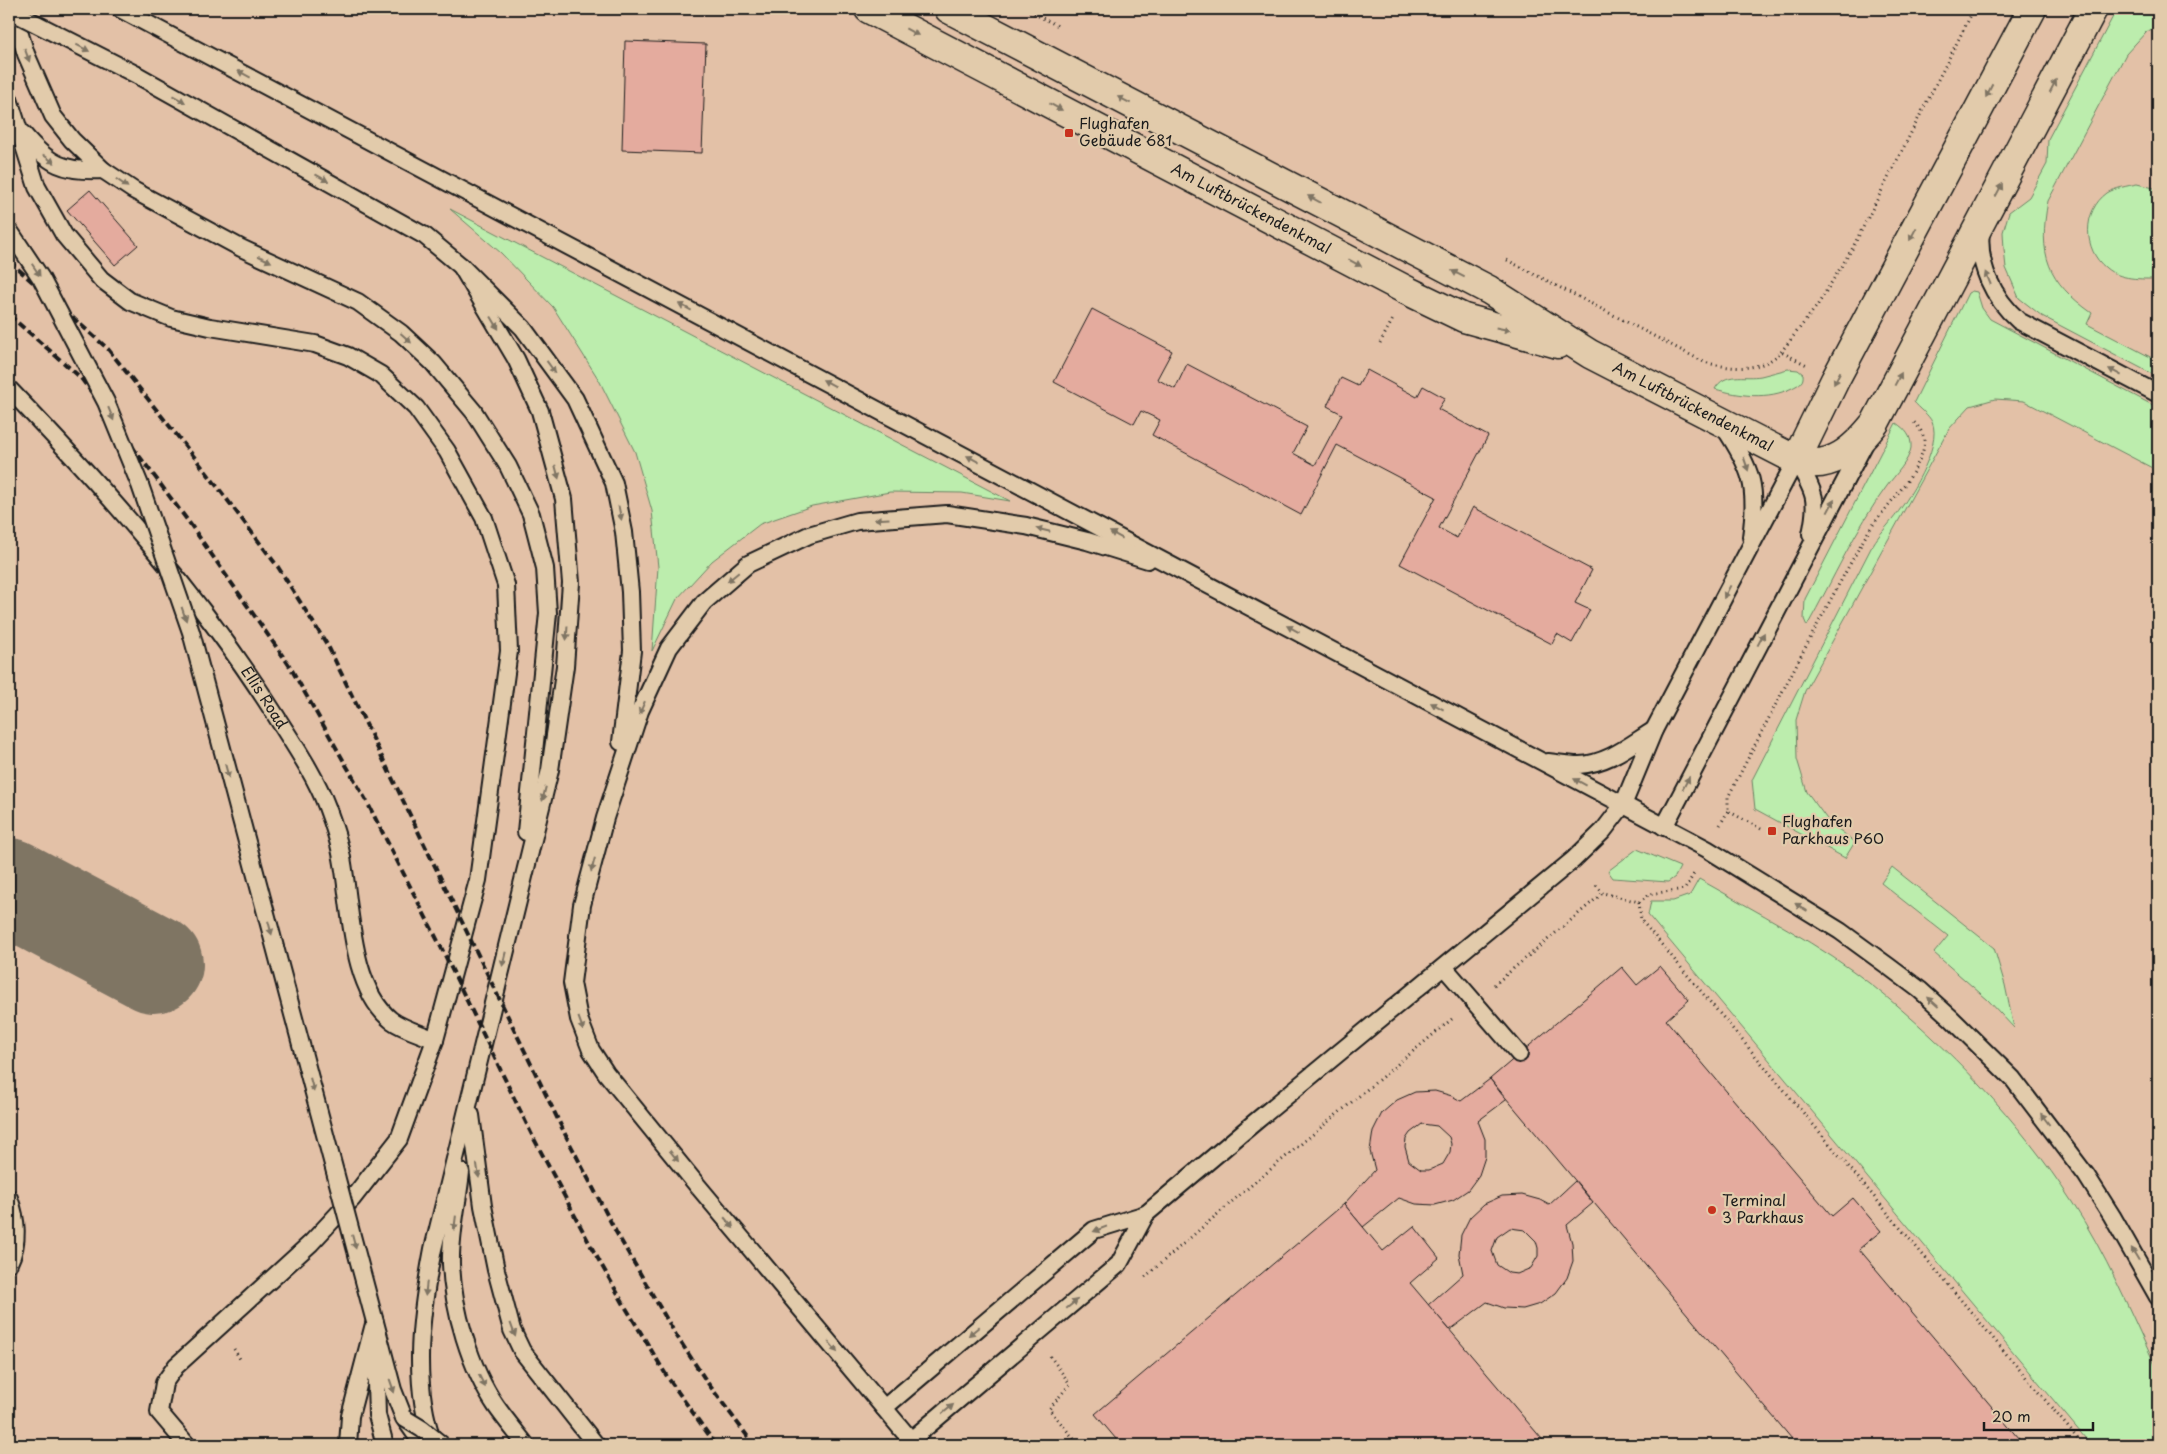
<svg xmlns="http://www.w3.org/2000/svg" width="2167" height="1454" font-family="'Playpen Sans',sans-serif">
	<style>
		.built { fill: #e3c1a7 }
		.green { fill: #bcedad; stroke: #6c8464 }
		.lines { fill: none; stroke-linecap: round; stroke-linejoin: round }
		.taxiway { stroke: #7f7464; stroke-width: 98 }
		.building { fill: #e4ab9e; stroke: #1c1c1c; fill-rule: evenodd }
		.lane-casing { stroke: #1c1c1c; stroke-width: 20 }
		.street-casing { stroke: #1c1c1c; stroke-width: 31 }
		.path { stroke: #1c1c1c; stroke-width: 3; stroke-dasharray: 1 4; stroke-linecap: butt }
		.lane { stroke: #e2cbab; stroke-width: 16 }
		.street { stroke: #e2cbab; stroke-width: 28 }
		.rail { stroke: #1c1c1c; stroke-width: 4; stroke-dasharray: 8 4; stroke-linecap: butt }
		.lane-bridge-casing { stroke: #1c1c1c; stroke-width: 20; stroke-linecap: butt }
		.lane-bridge { stroke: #e2cbab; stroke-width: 16 }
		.oneway { fill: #7f7464 }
		.poi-dot { fill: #c8321e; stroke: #e2cbab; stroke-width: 2 }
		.labels { text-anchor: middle; stroke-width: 4.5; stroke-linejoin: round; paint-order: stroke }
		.poi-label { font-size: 15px; fill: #1c1c1c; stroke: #e2cbab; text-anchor: start }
		.street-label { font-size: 15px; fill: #1c1c1c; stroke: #e2cbab }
	</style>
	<rect width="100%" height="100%" fill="#e2cbab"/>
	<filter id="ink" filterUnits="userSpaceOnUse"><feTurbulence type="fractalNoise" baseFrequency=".02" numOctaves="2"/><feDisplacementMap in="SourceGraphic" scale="10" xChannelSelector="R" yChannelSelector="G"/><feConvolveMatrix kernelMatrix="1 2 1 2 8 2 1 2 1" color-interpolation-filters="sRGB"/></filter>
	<g filter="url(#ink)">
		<!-- built -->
		<rect class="built" x="9" y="9" width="2149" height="1436"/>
		<!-- green -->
		<g class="green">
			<path d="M2117,9h41v17l-12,6 -20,22 -78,147c-10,54 -1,80 44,112l-5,11 71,37v16l-116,-61 -23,-18 -13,-30 -2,-19 -1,-17 6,-20 20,-15 18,-33 1,-25z"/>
			<path d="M2137,184l21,5v90c-17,0 -38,1 -52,-11 -23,-18 -24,-57 1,-75 8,-5 20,-7 30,-9z"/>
			<path d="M450,209l560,292 -48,-8 -72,-1 -78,14 -52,18 -48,37 -35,38 -25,52 6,-84 -6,-56 -17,-59 -36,-72 -46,-73 -52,-54z"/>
			<path d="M1972,291l5,1 5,16 8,11 168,89v63l-134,-70 -29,-2 -25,7 -21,23 -144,262 -9,29 1,39 10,33 22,30 26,20 -10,16 -90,-49 -3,-29 119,-232c6,-11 13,-18 21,-28 15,-18 51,-74 40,-98 -3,-7 -13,-14 -18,-20l54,-109z"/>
			<path d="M1788,369l10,1 5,4c1,8 -3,10 -11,14 -24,12 -52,8 -77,1 10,-18 29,-10 46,-13 9,-2 18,-5 27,-7z"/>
			<path d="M1896,423c9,6 16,13 15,25 -2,13 -16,27 -24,38 -32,43 -54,94 -80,140l-3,-7 1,-20z"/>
			<path d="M1637,849l43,18 -5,10 -7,5 -55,-4 -5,-7z"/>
			<path d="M1892,867l102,81 11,37 9,43 -26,-28 -54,-47 14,-17 -67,-53z"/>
			<path d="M1699,879c58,33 122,66 174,107 76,61 146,134 199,216 34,52 58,109 84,165l2,8v70h-67l-443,-530 3,-14h22l17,-6z"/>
		</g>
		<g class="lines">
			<!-- taxiway -->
			<path class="taxiway" d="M9,887l145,77"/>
		</g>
		<!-- building -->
		<g class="building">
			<path d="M625,41l81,3 -4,109 -80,-3z"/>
			<path d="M90,190l48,55 -23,20 -48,-55z"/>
			<path d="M1092,309l80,42 -15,28 18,10 12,-25 120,63 -14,26 22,12 27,-51 -15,-8 14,-28 17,8 9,-16 50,27 6,-11 22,12 -7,11 50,27 -49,92 18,10 16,-31 119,63 -17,33 15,7 -18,33 -15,-9 -5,10 -152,-80 36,-67 -99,-52 -36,70 -149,-80 8,-15 -19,-9 -7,13 -80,-42z"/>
			<path d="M1660,966l29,34 -23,20 166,196 21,-18 28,33 -22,18 165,196h-227l-307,-366 132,-112 15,18z"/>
			<path d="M1490,1079l16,21 -28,21 7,18v18l-6,18 -11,15 -15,10 -18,5 -19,-1 -17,-6 -36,29 -19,-23 31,-34 -5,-19 3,-20 9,-18 15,-13 18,-8 20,-1 17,5 9,5zM1422,1124l15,2 12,11 2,7 -1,8 -7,12 -14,6h-8l-12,-9 -4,-14 1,-8 4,-6z"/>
			<path d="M1575,1181l18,22 -26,22 5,18 1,18 -6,17 -11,15 -16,11 -17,5 -19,-1 -17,-6 -37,28 -22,-25 35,-31 -4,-20 2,-19 9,-18 14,-13 18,-8 20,-1 18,5 9,5zM1510,1228l15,2 11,11 2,7v8l-7,12 -14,6 -8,-1 -12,-8 -5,-14 5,-14z"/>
			<path d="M1344,1204l39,47 31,-25 25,32 -29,25 137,162h-426l-26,-31z"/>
		</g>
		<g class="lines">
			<defs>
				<g id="lane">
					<path d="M12,9l14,45 27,62 19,24 31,30 30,20 108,58 117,54 43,31 32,30 41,49 34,54 23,48 14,54 3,45 -22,219"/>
					<path d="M120,9l1587,840 133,82 48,35 32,24 31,28 62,61 73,96 26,41 46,81"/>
					<path d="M137,75l288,161 36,30 62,62 52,71 39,84 10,49 6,60 2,59 -11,91"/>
					<path d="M9,99l28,88 27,48 37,44 29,22 41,17 39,9 105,17 33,12 33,19 35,33 31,43 37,67 22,67 3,66 -31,229 -43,160 -36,99 -47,60 -41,44 -135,123 -12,17 -5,29 28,33"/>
					<path d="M23,134c26,31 41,38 80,36"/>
					<path d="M1981,230c-4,35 12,68 38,91l139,73"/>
					<path id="s1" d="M9,389c97,101 192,208 267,327 18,29 39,59 51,91 6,16 12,34 15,51 9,47 8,129 49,162 12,9 31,14 44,20"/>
					<path d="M1724,427c28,42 34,60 27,110"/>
					<path d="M1796,460c18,32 23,37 15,74"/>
					<path d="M1548,762c10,1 21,3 31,3 29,-1 52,-21 75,-35"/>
					<path d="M1664,827l201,-384"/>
					<path d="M1444,967l75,87"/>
					<path d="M471,1115l12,91 13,64 16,60 10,21 74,94"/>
					<path d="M461,1172c-3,30 -11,62 -10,92 2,45 19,104 45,142 9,13 20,26 30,39"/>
					<path d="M9,1198c8,21 10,45 0,65"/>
					<path d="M375,1322l18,68 11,28 19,27"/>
					<path d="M375,1349l2,66 8,30"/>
					<path d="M884,1408l210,-178 52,-16"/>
					<path d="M911,1440l208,-176 27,-50 109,-92 318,-262 30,-29 20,-26 31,-75 142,-270"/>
					<path d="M433,1442c-22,-61 -12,-130 0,-193l117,-479 15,-104 6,-83 -7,-84 -24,-88 -24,-52 -55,-93"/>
					<path d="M348,1445l2,-29 24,-92"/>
					<path d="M915,1445l-218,-260 -91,-112 -15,-23 -12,-31 -7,-36 10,-78 23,-87 35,-107 29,-63 35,-46 44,-38 61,-29 48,-14 90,-7 79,12 61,15 61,19"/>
				</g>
				<g id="street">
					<path id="s2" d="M869,9l539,282 56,27 94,26"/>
					<path id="s3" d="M949,9l540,281 101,64 206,106c35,12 59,-12 79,-37l218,-414"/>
					<path d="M1796,460l39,-80 197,-371"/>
				</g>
			</defs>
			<!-- lane casing -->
			<use href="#lane" class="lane-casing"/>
			<!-- street casing -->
			<use href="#street" class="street-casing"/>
			<!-- path -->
			<g class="path">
				<path d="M1025,9l33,17"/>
				<path d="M1507,260l197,102c26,7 56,11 77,-10l26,13"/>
				<path d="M1380,343l13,-24"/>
				<path d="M1781,352l36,-46 35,-57 122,-240"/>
				<path d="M1720,825l8,-14"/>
				<path d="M1761,829l-33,-18v-14c45,-86 88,-173 136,-258 18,-32 50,-56 60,-92 2,-9 -4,-21 -12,-26"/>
				<path d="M1596,885l7,8"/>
				<path d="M1639,902l2,18 442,525"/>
				<path d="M1639,902l11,-8 35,-5 10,-17"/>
				<path d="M1494,985l109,-92 36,9"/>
				<path d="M1145,1277l97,-84 210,-174"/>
				<path d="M234,1349l6,10"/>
				<path d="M1050,1356l20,28 -21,25 30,36"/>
			</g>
			<!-- lane -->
			<use href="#lane" class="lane"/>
			<!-- street -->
			<use href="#street" class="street"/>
			<!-- rail -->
			<g class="rail">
				<path d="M9,261l99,88 99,124 71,94 50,79 238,490 50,96 60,103 31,47 47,63"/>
				<path d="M9,315l71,62 108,144 101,144 77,135 73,143 93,192 61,115 33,58 42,70 48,67"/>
			</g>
			<defs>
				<g id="lane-bridge">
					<path d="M9,10l128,65"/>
					<path d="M9,230l32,48 65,124 34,83 51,147 184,690"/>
					<path d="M404,1418l18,11 20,16"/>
				</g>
			</defs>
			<!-- lane-bridge casing -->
			<use href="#lane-bridge" class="lane-bridge-casing"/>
			<!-- lane-bridge -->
			<use href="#lane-bridge" class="lane-bridge"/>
		</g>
		<!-- one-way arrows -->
		<defs><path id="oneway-solid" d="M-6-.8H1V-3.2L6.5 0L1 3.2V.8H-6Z" transform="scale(1.25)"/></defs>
		<g class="oneway">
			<use href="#oneway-solid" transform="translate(912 32) rotate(28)"/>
			<use href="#oneway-solid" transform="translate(83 48) rotate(27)"/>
			<use href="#oneway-solid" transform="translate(27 55) rotate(70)"/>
			<use href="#oneway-solid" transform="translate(244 74) rotate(-152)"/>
			<use href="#oneway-solid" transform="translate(2053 86) rotate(-63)"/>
			<use href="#oneway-solid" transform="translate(1989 91) rotate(117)"/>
			<use href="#oneway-solid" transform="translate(179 99) rotate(29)"/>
			<use href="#oneway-solid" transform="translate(1124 100) rotate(-153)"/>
			<use href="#oneway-solid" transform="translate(1056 107) rotate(28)"/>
			<use href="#oneway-solid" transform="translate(49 159) rotate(36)"/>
			<use href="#oneway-solid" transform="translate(322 178) rotate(29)"/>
			<use href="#oneway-solid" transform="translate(122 183) rotate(35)"/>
			<use href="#oneway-solid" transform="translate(1999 190) rotate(-62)"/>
			<use href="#oneway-solid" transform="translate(1314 199) rotate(-152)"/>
			<use href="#oneway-solid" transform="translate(1913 234) rotate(118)"/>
			<use href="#oneway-solid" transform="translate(265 259) rotate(25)"/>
			<use href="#oneway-solid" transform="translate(1355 263) rotate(28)"/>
			<use href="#oneway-solid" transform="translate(36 270) rotate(56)"/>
			<use href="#oneway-solid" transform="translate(1458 274) rotate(-153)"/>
			<use href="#oneway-solid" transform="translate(1988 278) rotate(-112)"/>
			<use href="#oneway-solid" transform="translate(685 307) rotate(-152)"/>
			<use href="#oneway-solid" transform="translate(495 323) rotate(59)"/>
			<use href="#oneway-solid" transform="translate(1503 329) rotate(11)"/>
			<use href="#oneway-solid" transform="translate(406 338) rotate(42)"/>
			<use href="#oneway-solid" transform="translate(551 367) rotate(54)"/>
			<use href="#oneway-solid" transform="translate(2115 372) rotate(-152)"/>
			<use href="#oneway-solid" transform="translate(1837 378) rotate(117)"/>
			<use href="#oneway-solid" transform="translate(1898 379) rotate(-62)"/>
			<use href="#oneway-solid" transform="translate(829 383) rotate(-152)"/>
			<use href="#oneway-solid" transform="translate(111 414) rotate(68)"/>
			<use href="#oneway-solid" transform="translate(973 459) rotate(-152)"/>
			<use href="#oneway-solid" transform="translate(1746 464) rotate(71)"/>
			<use href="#oneway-solid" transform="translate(557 472) rotate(75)"/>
			<use href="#oneway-solid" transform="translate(1831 506) rotate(-62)"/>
			<use href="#oneway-solid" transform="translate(620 513) rotate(78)"/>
			<use href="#oneway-solid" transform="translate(882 519) rotate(176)"/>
			<use href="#oneway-solid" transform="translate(1043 530) rotate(-166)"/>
			<use href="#oneway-solid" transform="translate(1116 535) rotate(-152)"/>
			<use href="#oneway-solid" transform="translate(733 577) rotate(140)"/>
			<use href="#oneway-solid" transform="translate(1727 592) rotate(118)"/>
			<use href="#oneway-solid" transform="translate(184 614) rotate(71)"/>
			<use href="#oneway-solid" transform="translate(1293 629) rotate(-152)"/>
			<use href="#oneway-solid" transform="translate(567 633) rotate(94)"/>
			<use href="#oneway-solid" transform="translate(1761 639) rotate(-62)"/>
			<use href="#oneway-solid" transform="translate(1437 706) rotate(-152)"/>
			<use href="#oneway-solid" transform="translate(642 708) rotate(113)"/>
			<use href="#oneway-solid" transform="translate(227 771) rotate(75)"/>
			<use href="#oneway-solid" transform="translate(1580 782) rotate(-152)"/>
			<use href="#oneway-solid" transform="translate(1686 783) rotate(-62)"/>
			<use href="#oneway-solid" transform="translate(544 794) rotate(104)"/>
			<use href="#oneway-solid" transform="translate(593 865) rotate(105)"/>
			<use href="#oneway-solid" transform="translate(1801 907) rotate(-148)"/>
			<use href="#oneway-solid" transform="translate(270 928) rotate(75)"/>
			<use href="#oneway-solid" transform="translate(504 959) rotate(103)"/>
			<use href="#oneway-solid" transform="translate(1933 1002) rotate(-138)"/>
			<use href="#oneway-solid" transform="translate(581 1024) rotate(70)"/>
			<use href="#oneway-solid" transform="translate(312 1085) rotate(75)"/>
			<use href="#oneway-solid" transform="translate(2045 1119) rotate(-127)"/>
			<use href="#oneway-solid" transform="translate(674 1156) rotate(51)"/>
			<use href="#oneway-solid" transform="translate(478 1171) rotate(82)"/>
			<use href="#oneway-solid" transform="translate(455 1223) rotate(97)"/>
			<use href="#oneway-solid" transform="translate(729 1223) rotate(50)"/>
			<use href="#oneway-solid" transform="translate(1100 1229) rotate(159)"/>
			<use href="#oneway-solid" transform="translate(354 1242) rotate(75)"/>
			<use href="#oneway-solid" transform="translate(2135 1254) rotate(-121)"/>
			<use href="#oneway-solid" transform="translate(426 1289) rotate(96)"/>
			<use href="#oneway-solid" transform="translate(1072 1304) rotate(-40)"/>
			<use href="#oneway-solid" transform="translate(513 1330) rotate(70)"/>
			<use href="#oneway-solid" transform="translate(974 1331) rotate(140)"/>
			<use href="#oneway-solid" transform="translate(833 1347) rotate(50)"/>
			<use href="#oneway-solid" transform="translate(482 1381) rotate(63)"/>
			<use href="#oneway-solid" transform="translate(392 1386) rotate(71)"/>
			<use href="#oneway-solid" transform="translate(948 1409) rotate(-40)"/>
		</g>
	</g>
	<!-- markers -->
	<g class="poi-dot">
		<rect x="1064" y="128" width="10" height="10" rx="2.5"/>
		<rect x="1767" y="826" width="10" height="10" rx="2.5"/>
		<circle cx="1712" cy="1210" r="5"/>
	</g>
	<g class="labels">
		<!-- poi labels -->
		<g class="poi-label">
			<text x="1079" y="129">Flughafen<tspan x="1079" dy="17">Gebäude 681</tspan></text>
			<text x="1782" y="827">Flughafen<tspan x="1782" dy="17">Parkhaus P60</tspan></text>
			<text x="1722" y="1206">Terminal<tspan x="1722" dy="17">3 Parkhaus</tspan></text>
		</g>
		<!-- street labels -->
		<g class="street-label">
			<text dy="5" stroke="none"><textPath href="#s2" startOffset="431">Am Luftbrückendenkmal</textPath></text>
			<text dy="5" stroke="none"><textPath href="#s3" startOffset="844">Am Luftbrückendenkmal</textPath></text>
			<text dy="5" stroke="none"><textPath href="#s1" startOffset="401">Ellis Road</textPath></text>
		</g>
	</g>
	<!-- margin -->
	<rect width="2167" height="1454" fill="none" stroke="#e2cbab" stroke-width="30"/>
	<rect x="15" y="15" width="2137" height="1424" fill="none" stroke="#1c1c1c" stroke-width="2" filter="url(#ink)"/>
	<!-- scale -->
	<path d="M1984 1422v8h109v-8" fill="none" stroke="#1c1c1c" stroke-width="2.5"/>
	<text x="1992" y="1422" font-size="15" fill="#1c1c1c" stroke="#e2cbab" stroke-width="4" paint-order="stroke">20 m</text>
</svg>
